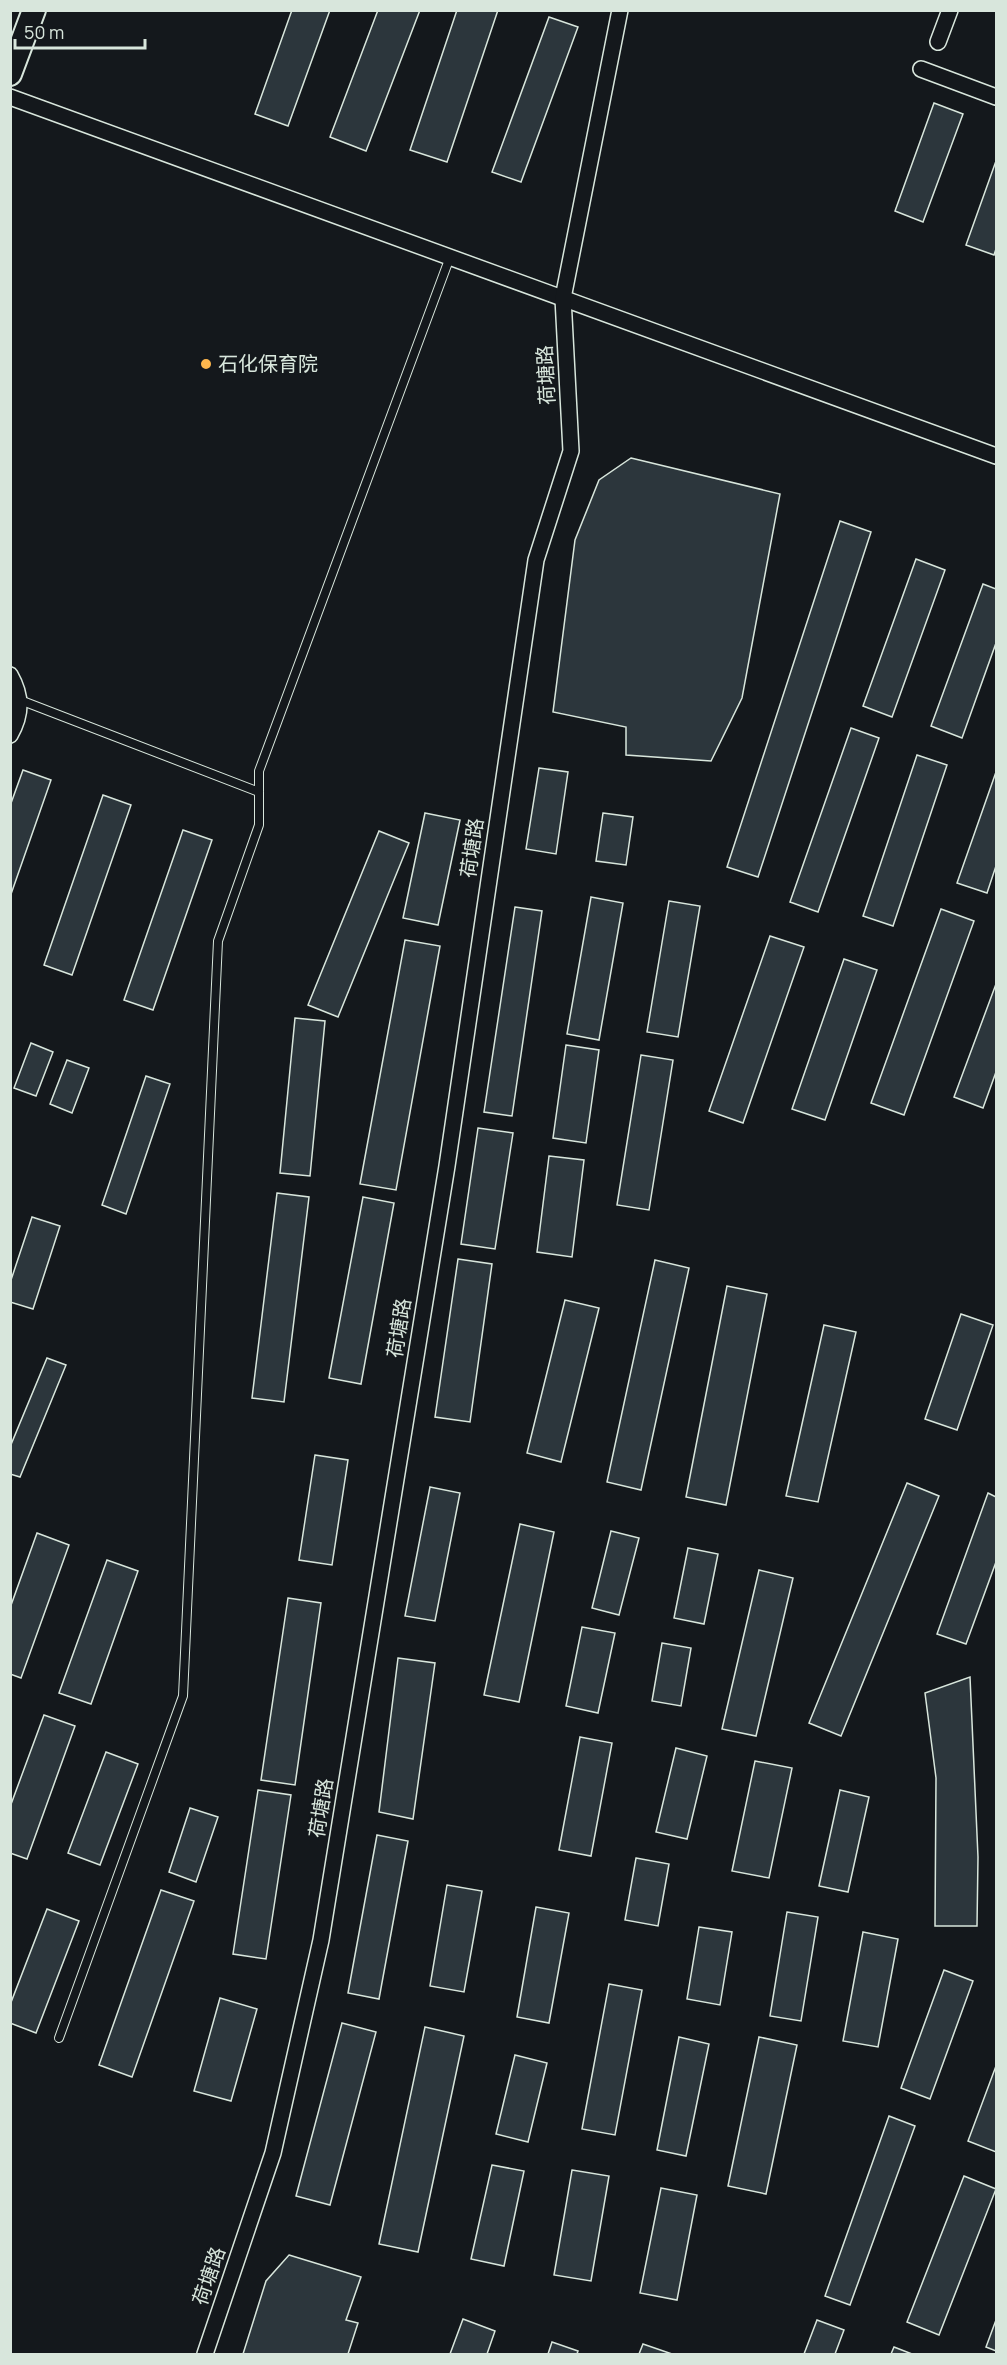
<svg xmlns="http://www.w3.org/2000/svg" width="1007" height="2365" font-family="Manrope,'Noto Sans SC',sans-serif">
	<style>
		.building { fill: #2c363c; stroke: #d8e6dc; stroke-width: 1.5 }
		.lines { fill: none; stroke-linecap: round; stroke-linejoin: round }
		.lane-casing { stroke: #d8e6dc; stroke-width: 10 }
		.street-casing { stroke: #d8e6dc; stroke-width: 18 }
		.secondary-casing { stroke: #d8e6dc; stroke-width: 26 }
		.lane { stroke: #14181c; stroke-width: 8 }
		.street { stroke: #14181c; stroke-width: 15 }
		.secondary { stroke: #14181c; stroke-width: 22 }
		.poi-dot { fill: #ffb74d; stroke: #14181c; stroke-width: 2 }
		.labels { text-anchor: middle; stroke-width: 4.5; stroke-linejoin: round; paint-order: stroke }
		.poi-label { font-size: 20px; fill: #d8e6dc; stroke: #14181c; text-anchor: start }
		.street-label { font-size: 20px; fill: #d8e6dc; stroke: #14181c }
	</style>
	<rect width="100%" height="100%" fill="#14181c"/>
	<!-- building -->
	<g class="building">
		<path d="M292,10h38l-42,116 -33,-12z"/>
		<path d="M378,10h42l-54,141 -36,-14z"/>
		<path d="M457,10h41l-51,152 -37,-12z"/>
		<path d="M549,17l29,10 -57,155 -29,-10z"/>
		<path d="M934,103l29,11 -40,108 -28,-11z"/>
		<path d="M996,161v88l-2,6 -28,-10z"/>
		<path d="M631,458l149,36 -38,204 -31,63 -85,-6v-28l-73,-15 22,-172 24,-60z"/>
		<path d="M840,521l31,11 -113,345 -31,-10z"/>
		<path d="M916,559l29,11 -53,147 -29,-11z"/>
		<path d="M983,584l13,5v54l-34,95 -31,-12z"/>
		<path d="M851,728l28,10 -61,174 -28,-10z"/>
		<path d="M917,755l30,10 -54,161 -30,-10z"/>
		<path d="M539,768l29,4 -12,82 -30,-5z"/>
		<path d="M23,770l28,10 -41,117v-91z"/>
		<path d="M996,772v94l-9,27 -30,-10z"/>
		<path d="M103,795l28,10 -59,170 -28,-10z"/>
		<path d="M425,813l35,7 -22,105 -35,-7z"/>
		<path d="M603,813l30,4 -7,48 -30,-4z"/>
		<path d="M183,830l29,10 -59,170 -29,-10z"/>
		<path d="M379,831l30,12 -71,174 -30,-12z"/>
		<path d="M591,897l32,6 -24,137 -32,-6z"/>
		<path d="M669,901l31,5 -22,131 -31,-5z"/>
		<path d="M515,907l27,4 -30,205 -28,-4z"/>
		<path d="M941,909l33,12 -70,194 -33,-12z"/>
		<path d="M770,936l34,11 -61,176 -34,-12z"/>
		<path d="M405,940l35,6 -44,244 -36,-6z"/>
		<path d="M844,959l33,11 -52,150 -33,-11z"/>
		<path d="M996,984v88l-13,36 -29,-11z"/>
		<path d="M295,1018l30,3 -15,155 -30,-3z"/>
		<path d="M31,1043l22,9 -17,44 -22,-8z"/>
		<path d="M566,1045l33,5 -13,93 -33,-5z"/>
		<path d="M641,1055l32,5 -24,150 -32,-5z"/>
		<path d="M67,1060l22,8 -17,45 -22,-9z"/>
		<path d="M146,1076l24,8 -44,130 -24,-9z"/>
		<path d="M478,1128l35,5 -18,116 -34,-5z"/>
		<path d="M549,1156l35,4 -12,97 -35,-5z"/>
		<path d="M277,1193l32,4 -25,205 -32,-4z"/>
		<path d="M363,1197l31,6 -33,181 -32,-6z"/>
		<path d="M32,1217l28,9 -27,83 -23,-7v-19z"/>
		<path d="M458,1259l34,5 -22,158 -35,-5z"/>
		<path d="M655,1260l34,8 -48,222 -34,-8z"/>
		<path d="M727,1286l40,8 -41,211 -40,-8z"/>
		<path d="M565,1300l34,8 -38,154 -34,-9z"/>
		<path d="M961,1314l32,11 -36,105 -32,-11z"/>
		<path d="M824,1325l32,7 -38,170 -32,-6z"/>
		<path d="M47,1358l19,7 -46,112 -10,-3v-27z"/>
		<path d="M315,1455l33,5 -16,105 -33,-5z"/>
		<path d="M907,1483l32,13 -98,240 -32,-13z"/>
		<path d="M430,1487l30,6 -25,128 -30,-5z"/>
		<path d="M988,1493l8,4v65l-30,82 -29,-10z"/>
		<path d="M520,1524l34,8 -35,170 -35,-7z"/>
		<path d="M611,1531l28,7 -20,77 -27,-7z"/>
		<path d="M37,1533l32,12 -48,133 -11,-4v-66z"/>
		<path d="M688,1548l30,6 -14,70 -30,-6z"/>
		<path d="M107,1560l31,11 -47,133 -32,-11z"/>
		<path d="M759,1570l34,8 -37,158 -34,-7z"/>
		<path d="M288,1598l33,5 -26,182 -34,-5z"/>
		<path d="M582,1627l33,6 -17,80 -32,-7z"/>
		<path d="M662,1643l29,5 -10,58 -29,-5z"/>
		<path d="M398,1658l37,5 -22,156 -34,-7z"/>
		<path d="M970,1677l8,180 -1,69h-42l1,-148 -11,-85z"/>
		<path d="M44,1715l31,11 -48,133 -17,-6v-46z"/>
		<path d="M580,1737l32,6 -21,113 -32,-6z"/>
		<path d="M676,1748l31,8 -20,83 -31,-7z"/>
		<path d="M106,1752l32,12 -38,101 -32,-12z"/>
		<path d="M755,1761l37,7 -23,110 -37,-7z"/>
		<path d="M258,1790l33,5 -25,164 -33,-5z"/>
		<path d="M840,1790l29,7 -21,95 -29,-6z"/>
		<path d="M190,1808l28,9 -22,65 -27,-10z"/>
		<path d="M377,1835l31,6 -29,158 -31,-6z"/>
		<path d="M636,1858l33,6 -11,62 -33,-6z"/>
		<path d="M447,1885l35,6 -18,101 -34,-6z"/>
		<path d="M161,1890l33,11 -62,176 -33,-12z"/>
		<path d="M536,1907l33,6 -20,110 -32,-6z"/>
		<path d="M47,1909l32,12 -43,112 -26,-10v-18z"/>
		<path d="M787,1912l31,5 -17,104 -31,-5z"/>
		<path d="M699,1927l33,5 -12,73 -33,-6z"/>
		<path d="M863,1932l35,7 -20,108 -35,-6z"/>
		<path d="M944,1970l29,11 -43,118 -29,-11z"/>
		<path d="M609,1984l33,6 -27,145 -33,-6z"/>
		<path d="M220,1998l37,11 -26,92 -37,-10z"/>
		<path d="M342,2023l34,9 -46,173 -34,-9z"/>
		<path d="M425,2027l39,9 -46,216 -39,-8z"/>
		<path d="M679,2037l30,7 -23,112 -29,-6z"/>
		<path d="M759,2037l38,8 -31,149 -38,-8z"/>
		<path d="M515,2055l32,8 -19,79 -32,-8z"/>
		<path d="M996,2066v86l-28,-11z"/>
		<path d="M889,2116l26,10 -65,179 -25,-9z"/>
		<path d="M492,2165l32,6 -20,95 -33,-7z"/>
		<path d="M572,2170l37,6 -18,105 -37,-6z"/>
		<path d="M964,2176l32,13 -57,146 -32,-13z"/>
		<path d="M661,2188l36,7 -20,105 -37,-7z"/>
		<path d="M289,2255l72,22 -15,43 12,3 -10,31h-105l23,-73z"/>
		<path d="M463,2319l32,12 -8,23h-37z"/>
		<path d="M817,2320l27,10 -9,24h-31z"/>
		<path d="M996,2320v31l-10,-4z"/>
		<path d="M552,2342l26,9 -1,3h-29z"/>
		<path d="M643,2344l29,10h-33z"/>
		<path d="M894,2347l18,7h-21z"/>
	</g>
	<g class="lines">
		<defs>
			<g id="lane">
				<path d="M20,700l239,92"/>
				<path d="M59,2038l124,-342 35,-755 41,-116v-54l191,-514"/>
			</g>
			<g id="street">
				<path d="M938,42l12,-32"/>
				<path d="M921,69l75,28"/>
				<path d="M10,97l986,359"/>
				<path d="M10,675c12,21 12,39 0,60"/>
				<path d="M205,2354l68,-201 48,-213 126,-774 89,-606 35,-109 -8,-153 57,-288"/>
			</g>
			<path id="secondary" d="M10,74l24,-64"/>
		</defs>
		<!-- lane casing -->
		<use href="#lane" class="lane-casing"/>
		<!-- street casing -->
		<use href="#street" class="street-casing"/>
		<!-- secondary casing -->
		<use href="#secondary" class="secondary-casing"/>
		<!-- lane -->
		<use href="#lane" class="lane"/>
		<!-- street -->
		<use href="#street" class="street"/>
		<!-- secondary -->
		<use href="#secondary" class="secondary"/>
	</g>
	<!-- markers -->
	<circle class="poi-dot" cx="206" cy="364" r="6"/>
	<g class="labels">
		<!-- poi labels -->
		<g class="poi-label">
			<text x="218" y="371">石化保育院</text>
		</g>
		<!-- street labels -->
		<g class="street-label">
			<text transform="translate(546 375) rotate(-93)" y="7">荷塘路</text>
			<text transform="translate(472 848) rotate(-82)" y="7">荷塘路</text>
			<text transform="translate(399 1328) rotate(-81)" y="7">荷塘路</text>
			<text transform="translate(321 1808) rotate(-81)" y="7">荷塘路</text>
			<text transform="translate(209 2276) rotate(-71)" y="7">荷塘路</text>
		</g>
	</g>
	<!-- border -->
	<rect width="1007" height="2365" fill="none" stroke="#d8e6dc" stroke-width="24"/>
	<!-- scale -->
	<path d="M15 39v9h130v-9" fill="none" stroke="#d8e6dc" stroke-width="3"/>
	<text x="24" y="39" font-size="18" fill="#d8e6dc" stroke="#14181c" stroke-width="4.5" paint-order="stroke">50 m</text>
</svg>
